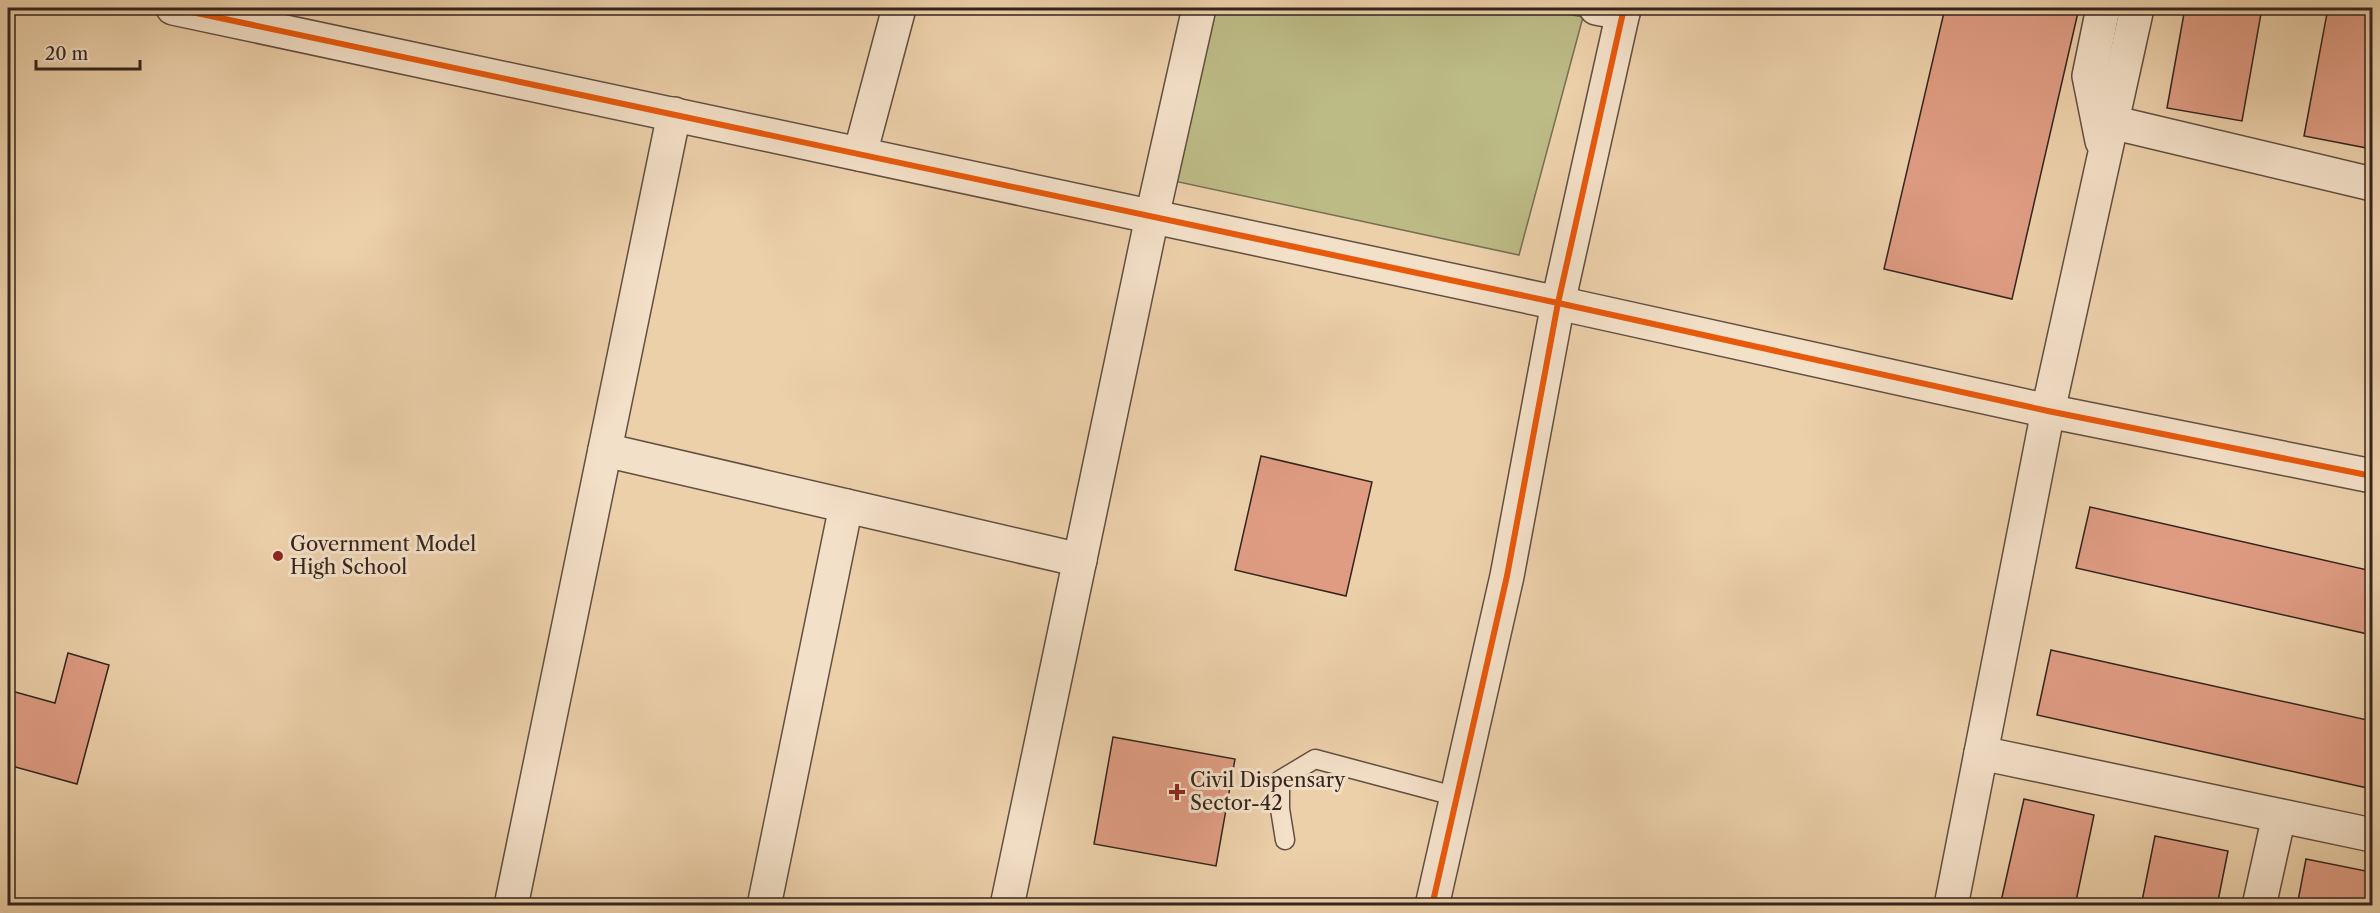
<svg xmlns="http://www.w3.org/2000/svg" width="2380" height="913" font-family="'Libre Caslon Text',serif">
	<style>
		.green { fill: #bcba85; stroke: #786f52; stroke-width: 1.5 }
		.building { fill: #df9c83; stroke: #34241e; stroke-width: 1.5 }
		.lines { fill: none; stroke-linecap: round; stroke-linejoin: round }
		.service-casing { stroke: #624f41; stroke-width: 21 }
		.minor-casing { stroke: #624f41; stroke-width: 36 }
		.tertiary-casing { stroke: #624f41; stroke-width: 36 }
		.service { stroke: #f3e0c8; stroke-width: 18 }
		.minor { stroke: #f3e0c8; stroke-width: 33 }
		.tertiary { stroke: #f3e0c8; stroke-width: 33 }
		.cycleway-casing { stroke: #f3e0c8; stroke-width: 10 }
		.cycleway { stroke: #e8590c; stroke-width: 6 }
		.poi-dot { fill: #8f2418; stroke: #f3e0c8; stroke-width: 2 }
		.labels { text-anchor: middle; stroke-width: 6; stroke-linejoin: round; paint-order: stroke }
		.poi-label { font-size: 20px; fill: #34241e; stroke: #f3e0c8; text-anchor: start }
	</style>
	<rect width="100%" height="100%" fill="#ecd0aa"/>
	<filter id="stains"><feTurbulence type="fractalNoise" baseFrequency=".00333" numOctaves="4"/><feColorMatrix values="0 0 0 0 .2 0 0 0 0 .09 0 0 0 0 .02 0 0 0 .5 -.17"/></filter>
	<radialGradient id="worn" r=".72"><stop offset=".6" stop-color="#630" stop-opacity="0"/><stop offset="1" stop-color="#630" stop-opacity=".3"/></radialGradient>
	<!-- green -->
	<path class="green" d="M1199,8h337l47,9 -64,238 -359,-77z"/>
	<!-- building -->
	<g class="building">
		<path d="M1945,8h134l-67,291 -128,-30z"/>
		<path d="M2185,8h77l-20,113 -75,-13z"/>
		<path d="M2328,8h44v141l-68,-13z"/>
		<path d="M1261,456l111,26 -26,114 -111,-26z"/>
		<path d="M2090,507l282,64v64l-296,-67z"/>
		<path d="M2051,650l321,71v68l-335,-74z"/>
		<path d="M68,653l41,12 -32,119 -69,-19v-75l47,13z"/>
		<path d="M1113,737l122,22 -19,107 -122,-22z"/>
		<path d="M2024,799l70,16 -19,91h-75z"/>
		<path d="M2155,836l73,15 -11,55h-76z"/>
		<path d="M2306,859l65,13 -7,34h-67z"/>
	</g>
	<g class="lines">
		<defs>
			<path id="service" d="M1285,840l-5,-31v-29l35,-21 143,38"/>
			<g id="minor">
				<path d="M173,8l1385,295 490,108 324,65"/>
				<path d="M1596,8l27,5"/>
				<path d="M2111,122l261,62"/>
				<path d="M2102,141l-13,-65 14,-68"/>
				<path d="M860,154l39,-146"/>
				<path d="M605,450l475,110"/>
				<path d="M1981,753l391,82"/>
				<path d="M511,906l163,-792"/>
				<path d="M764,906l82,-400"/>
				<path d="M1007,906l145,-689 47,-209"/>
				<path d="M1951,906l97,-495 89,-403"/>
				<path d="M2259,906l20,-90"/>
			</g>
			<path id="tertiary" d="M1432,906l75,-330 51,-273 66,-295"/>
		</defs>
		<!-- service casing -->
		<use href="#service" class="service-casing"/>
		<!-- minor casing -->
		<use href="#minor" class="minor-casing"/>
		<!-- tertiary casing -->
		<use href="#tertiary" class="tertiary-casing"/>
		<!-- service -->
		<use href="#service" class="service"/>
		<!-- minor -->
		<use href="#minor" class="minor"/>
		<!-- tertiary -->
		<use href="#tertiary" class="tertiary"/>
		<defs>
			<g id="cycleway">
				<path d="M173,8l1385,295 490,108 324,65"/>
				<path d="M1432,906l75,-330 51,-273 66,-295"/>
			</g>
		</defs>
		<!-- cycleway casing -->
		<use href="#cycleway" class="cycleway-casing"/>
		<!-- cycleway -->
		<use href="#cycleway" class="cycleway"/>
	</g>
	<!-- markers -->
	<g class="poi-dot">
		<circle cx="278" cy="556" r="6"/>
		<path d="M1174 783h6v6h6v6h-6v6h-6v-6h-6v-6h6z"/>
	</g>
	<g class="labels">
		<!-- poi labels -->
		<g class="poi-label">
			<text x="290" y="551">Government Model<tspan x="290" dy="23">High School</tspan></text>
			<text x="1190" y="787">Civil Dispensary<tspan x="1190" dy="23">Sector-42</tspan></text>
		</g>
	</g>
	<!-- margin -->
	<rect width="2380" height="913" fill="none" stroke="#ecd0aa" stroke-width="30"/>
	<rect x="9" y="9" width="2362" height="895" fill="none" stroke="#34241e" stroke-width="3"/>
	<rect x="15" y="15" width="2350" height="883" fill="none" stroke="#34241e" stroke-width="1.5"/>
	<!-- scale -->
	<path d="M36 60v9h104v-9" fill="none" stroke="#34241e" stroke-width="3"/>
	<text x="45" y="60" font-size="18" fill="#34241e" stroke="#f3e0c8" stroke-width="4.5" paint-order="stroke">20 m</text>
	<rect width="100%" height="100%" filter="url(#stains)"/>
	<rect width="100%" height="100%" fill="url(#worn)"/>
</svg>
